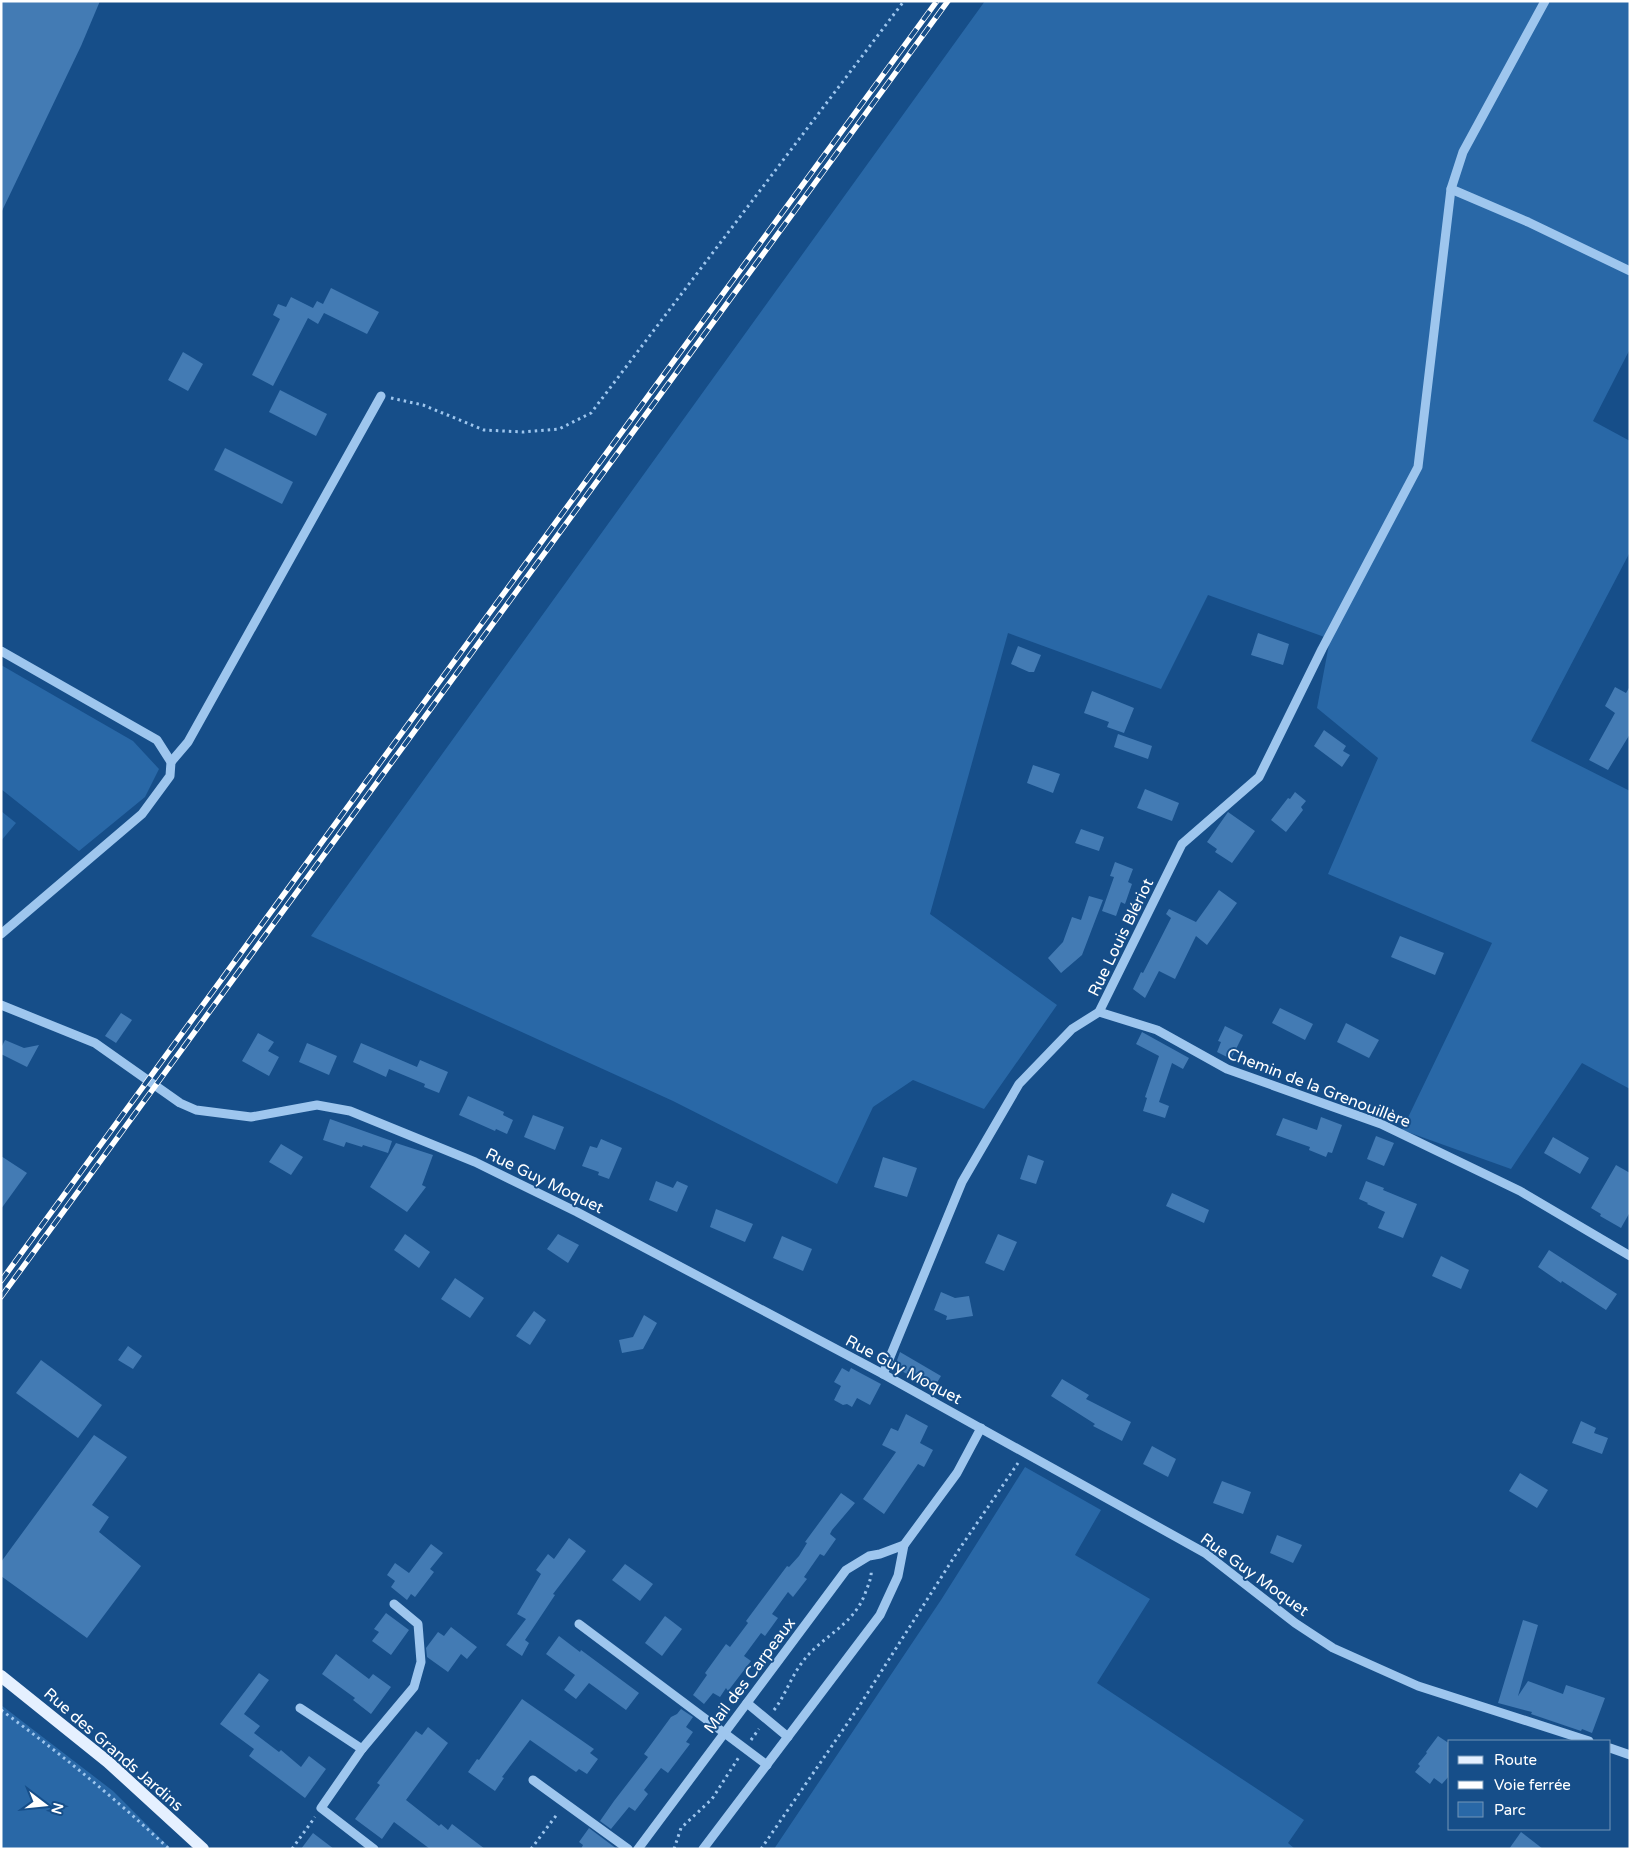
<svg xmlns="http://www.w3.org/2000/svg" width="1631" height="1850" font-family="'Varela Round',sans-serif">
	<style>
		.green { fill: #2968a7 }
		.building { fill: #437bb4 }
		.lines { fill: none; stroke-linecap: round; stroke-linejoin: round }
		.path { stroke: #9ec6ee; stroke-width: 3; stroke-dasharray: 2.5 4; stroke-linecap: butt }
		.minor { stroke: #9ec6ee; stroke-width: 9 }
		.major { stroke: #e5f0ff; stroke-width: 12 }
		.rail-casing { stroke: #fff; stroke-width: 5.5 }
		.rail { stroke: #164e89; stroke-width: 4; stroke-dasharray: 11; stroke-linecap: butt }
		.labels { text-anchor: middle; stroke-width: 4; stroke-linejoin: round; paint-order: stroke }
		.street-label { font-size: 16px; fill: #fff; stroke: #164e89 }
	</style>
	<rect width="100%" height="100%" fill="#164e89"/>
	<!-- green -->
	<g class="green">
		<path d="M985,1h645v348l-37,72 37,20v111l-99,189 99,50v298l-48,-26 -71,106 -109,-39 90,-187 -164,-69 50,-116 -61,-50 13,-69 -122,-44 -47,94 -153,-56 -78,281 127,91 -73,104 -71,-29 -40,27 -36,77 -164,-83 -362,-165z"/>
		<path d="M1,665l132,76 26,28 -14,28 -66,54 -78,-62z"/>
		<path d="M1,811l15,12 -15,18z"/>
		<path d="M1025,1467l76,43 -26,45 75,44 -53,84 207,137 -16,23 7,6h-521l167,-249z"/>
		<path d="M1,1705l112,86 58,58h-170z"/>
	</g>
	<!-- building -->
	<g class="building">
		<path d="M1,1h99l-19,45 -80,167z"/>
		<path d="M331,288l48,24 -12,22 -43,-21 -6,11 -10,-6 -35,68 -21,-11 28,-56 -7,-4 5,-11 8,3 5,-10 22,11 4,-7 6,3z"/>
		<path d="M183,352l20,12 -15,27 -20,-11z"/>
		<path d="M280,390l47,24 -11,22 -47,-24z"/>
		<path d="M225,448l68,34 -11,22 -68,-34z"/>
		<path d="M1258,633l31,11 -6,21 -32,-10z"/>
		<path d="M1018,646l23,9 -7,17h-5l-18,-8z"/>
		<path d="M1630,686v48l-22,36 -19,-10 26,-47 -10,-7 10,-19 11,6z"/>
		<path d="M1092,691l42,17 -10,25 -17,-6 2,-5 -25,-9z"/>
		<path d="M1324,730l22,16 -3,5 7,4 -8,12 -28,-21z"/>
		<path d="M1118,734l34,12 -4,13 -34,-12z"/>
		<path d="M1033,765l27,9 -7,19 -26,-10z"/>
		<path d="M1145,789l34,14 -7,18 -35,-13z"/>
		<path d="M1295,792l11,9 -5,6 2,3 -17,22 -15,-12 17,-22 2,1z"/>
		<path d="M1228,812l27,19 -23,32 -17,-11 2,-3 -10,-7z"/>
		<path d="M1081,829l23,8 -5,14 -24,-8z"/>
		<path d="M1115,862l18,7 -5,13 4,2 -7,20 -4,-2 -5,14 -14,-5 12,-34 -4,-1z"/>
		<path d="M1219,890l18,13 -30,42 -11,-9 -21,43 -16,-8 -14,27 -12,-9 8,-17 2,1 28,-55 -5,-4 3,-5 27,13z"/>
		<path d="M1089,896l14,4 -21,55 -21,18 -13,-15 15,-16 9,-25 9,3z"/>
		<path d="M1400,936l44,17 -9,22 -44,-18z"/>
		<path d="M1280,1008l33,16 -8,16 -33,-17z"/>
		<path d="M121,1013l11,7 -16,23 -11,-7z"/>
		<path d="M1346,1023l33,17 -10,18 -32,-16z"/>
		<path d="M1225,1026l18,9 -12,24 -14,-7 4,-10 -3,-1z"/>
		<path d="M1142,1032l47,26 -6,11 -11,-6 -13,39 10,4 -4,12 -22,-7 4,-13 -2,-1 14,-41 -23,-12z"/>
		<path d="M258,1033l16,9 -6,9 11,6 -10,19 -27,-15z"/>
		<path d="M5,1040l19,8 15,-3 -12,22 -26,-13v-6z"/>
		<path d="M307,1043l30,13 -8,19 -30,-13z"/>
		<path d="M361,1043l56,24 3,-7 28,12 -9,21 -15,-6 1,-3 -36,-15 -3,8 -33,-15z"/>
		<path d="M468,1096l36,16 -1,3 10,5 -6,14 -11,-5 -1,2 -36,-16z"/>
		<path d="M533,1115l31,12 -9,23 -31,-13z"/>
		<path d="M1321,1117l21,8 -10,28 -4,-1 -2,5 -17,-7 1,-3 -34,-12 7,-17 34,12z"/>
		<path d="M330,1119l62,22 -4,12 -25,-8 -1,2 -16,-5 -2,5 -21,-7z"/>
		<path d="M1376,1136l18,7 -10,23 -17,-7z"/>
		<path d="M1553,1137l36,21 -9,16 -36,-21z"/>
		<path d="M601,1139l21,9 -13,31 -11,-4 1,-3 -17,-6 8,-20 7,2z"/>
		<path d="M396,1143l37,12 -11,30 4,2 -19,25 -37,-25z"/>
		<path d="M281,1144l22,13 -12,18 -22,-13z"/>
		<path d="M1028,1155l16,6 -8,23 -16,-5z"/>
		<path d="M1,1156l26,17 -26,36z"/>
		<path d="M883,1157l34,11 -10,29 -33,-10z"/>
		<path d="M1616,1165l14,8v39l-9,16 -21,-12 1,-2 -10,-6z"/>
		<path d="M656,1181l17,7 4,-7 11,5 -11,26 -28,-12z"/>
		<path d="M1366,1181l18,7 -1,2 34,14 -14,34 -25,-10 7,-16 -18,-8 1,-1 -9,-4z"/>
		<path d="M1172,1193l37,17 -5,13 -38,-17z"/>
		<path d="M716,1209l37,15 -8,18 -35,-15z"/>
		<path d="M405,1234l25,18 -11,16 -25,-18z"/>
		<path d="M558,1234l21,11 -11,18 -21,-14z"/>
		<path d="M998,1234l19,8 -13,29 -19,-8z"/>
		<path d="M782,1236l30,13 -9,22 -30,-13z"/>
		<path d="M1549,1250l68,44 -11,16 -44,-29 -1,2 -23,-16z"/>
		<path d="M1441,1256l28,14 -8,19 -29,-13z"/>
		<path d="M455,1278l29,20 -14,20 -29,-19z"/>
		<path d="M941,1292l14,6 14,-2 4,20 -27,4 1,-4 -13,-6z"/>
		<path d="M534,1311l12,9 -16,25 -14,-9z"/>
		<path d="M644,1315l13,8 -14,26 -21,4 -3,-13 14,-3z"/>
		<path d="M128,1346l14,10 -9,13 -15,-9z"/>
		<path d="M900,1352l41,24 -8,13 -33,-19 -4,-7z"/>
		<path d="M41,1360l61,45 -24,33 -62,-45z"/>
		<path d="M842,1368l7,4 2,-4 30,16 -11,21 -13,-7 -5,9 -5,-3 -4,1 -9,-5 7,-14 -7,-4z"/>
		<path d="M1062,1379l27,16 -3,4 45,23 -9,19 -29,-15 2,-2 -44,-28z"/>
		<path d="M906,1414l22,12 -8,17 13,7 -9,17 -6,-3 -34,50 -21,-15 33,-47 -14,-7 9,-17 7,3z"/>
		<path d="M1581,1421l15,7 -2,5 14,5 -6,16 -30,-11z"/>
		<path d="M94,1435l33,22 -35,48 17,12 -10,15 42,34 -54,72 -86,-62v-14z"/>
		<path d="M1152,1446l24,13 -8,18 -25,-13z"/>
		<path d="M1520,1473l28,17 -11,18 -28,-17z"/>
		<path d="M1222,1481l29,11 -8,22 -30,-11z"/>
		<path d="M841,1493l14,10 -23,27 -2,4 6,5 -12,17 -4,-2 -16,23 3,2 -14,18 -5,-5 -16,22 6,4 -13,18 -4,-3 -17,23 7,5 -23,30 -2,-3 -6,9 -7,-4 -9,11 -11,-9 14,-20 -2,-2 21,-29 4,3 18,-24 -2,-2 41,-55 2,1 10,-11 8,-13 -2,-1z"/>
		<path d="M1277,1535l25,10 -9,18 -23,-10z"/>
		<path d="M569,1538l17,13 -33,43 2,1 -30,45 4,3 -7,13 -16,-11 20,-26 -9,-5 24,-40 -5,-4 12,-16 6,5z"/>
		<path d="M431,1544l12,9 -13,16 4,3 -19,25 -4,-3 -4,6 -16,-13 4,-6 -8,-6 8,-12 14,10z"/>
		<path d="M625,1564l28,20 -13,17 -28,-21z"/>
		<path d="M386,1613l23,17 -18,25 -19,-14 7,-9 -5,-3z"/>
		<path d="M665,1616l17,13 -20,27 -17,-13z"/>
		<path d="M1523,1620l15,5 -20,71 10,-15 35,13 3,-9 39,13 -13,35 -10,-4 -1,2 -50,-17 1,-2 -34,-9z"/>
		<path d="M451,1627l26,20 -10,12 -6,-5 -13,18 -21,-15 -1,-9 12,-16 6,4z"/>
		<path d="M559,1636l21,16 1,-2 58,43 -13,17 -37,-27 -13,16 -12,-9 11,-15 -29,-21z"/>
		<path d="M336,1654l33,25 4,-5 18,13 -20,27 -18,-14 2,-2 -33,-24z"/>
		<path d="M259,1673l10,7 -25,34 16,12 -6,7 25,19 2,-2 20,17 8,-11 17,13 -21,29 -56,-42 5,-7 -34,-25z"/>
		<path d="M522,1699l72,50 -4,4 8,6 -11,15 -8,-5 -3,3 -46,-32 -28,37 2,1 -9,13 -27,-19 9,-13 2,1z"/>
		<path d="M681,1709l12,8 -7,10 7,5 -7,10 4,2 -22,29 -7,-5 -17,22 4,4 -13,17 -6,-4 -18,22 -11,-8 14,-20 34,-44 -4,-3 27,-37 6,-3z"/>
		<path d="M428,1727l20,16 -42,57 33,26 2,-2 7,6 4,-6 33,25h-55l-36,-27 -12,17 -27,-20 25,-34 -3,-2 39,-52 6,4z"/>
		<path d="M1438,1736l12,8v31l-8,9 -8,-6 -4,6 -15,-12 5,-6 -2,-2 9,-11 -1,-1z"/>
		<path d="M589,1828l28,21h-36l2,-4 -4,-3z"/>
		<path d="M1521,1832l22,17h-34z"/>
		<path d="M313,1833l21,16h-33z"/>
	</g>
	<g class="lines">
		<!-- path -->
		<g class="path">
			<path d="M391,398l32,7 61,25 39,2 36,-3 32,-16 313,-412"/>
			<path d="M1,1710c60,44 114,88 168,139"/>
			<path d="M774,1710c11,-14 16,-31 27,-46 19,-28 53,-37 65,-73 3,-8 6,-14 5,-22"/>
			<path d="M751,1740l8,-11"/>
			<path d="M292,1849l23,-32"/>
			<path d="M531,1849l27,-36"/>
			<path d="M674,1849l7,-21 31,-29 27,-42"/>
			<path d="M761,1849l97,-141 100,-157 60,-88"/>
		</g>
		<!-- minor -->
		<g class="minor">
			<path d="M1451,189l77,33 102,49"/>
			<path d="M1,651l156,89 14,22 -1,14 -28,38 -141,120"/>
			<path d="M171,762l17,-20 193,-346"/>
			<path d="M1,1005l94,38 85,60 16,7 55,7 66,-12 33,6 125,51 102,50 306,162 322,179 90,70 38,25 85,38 171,55"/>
			<path d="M1099,1012l58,18 70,39 154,55 139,67 110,65"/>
			<path d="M883,1374l79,-192 57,-98 53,-55 27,-17 83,-168 77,-67 63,-128 96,-182 33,-278 12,-37 82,-151"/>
			<path d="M904,1545l53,-72 24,-45"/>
			<path d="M579,1624l188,141"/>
			<path d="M747,1703l41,34"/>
			<path d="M300,1708l62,41"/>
			<path d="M1610,1748l20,7"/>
			<path d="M533,1780l95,69"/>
			<path d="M374,1849l-53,-41 41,-59 52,-62 7,-25 -3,-38 -24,-20"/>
			<path d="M638,1849l208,-279 23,-14 11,-2 24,-9 -6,31 -18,39 -177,234"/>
		</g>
		<!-- major -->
		<path class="major" d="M1,1676l107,86 95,87"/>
		<defs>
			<g id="rail">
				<path d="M1,1281l936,-1280"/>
				<path d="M1,1297l947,-1296"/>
			</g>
		</defs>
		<!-- rail casing -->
		<use href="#rail" class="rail-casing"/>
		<!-- rail -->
		<use href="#rail" class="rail"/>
	</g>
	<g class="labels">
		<!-- street labels -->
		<g class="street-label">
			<text transform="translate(1120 937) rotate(-64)" y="6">Rue Louis Blériot</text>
			<text transform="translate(1319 1087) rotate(21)" y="6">Chemin de la Grenouillère</text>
			<text transform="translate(545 1180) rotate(26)" y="6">Rue Guy Moquet</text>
			<text transform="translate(904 1369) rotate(28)" y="6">Rue Guy Moquet</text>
			<text transform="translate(1255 1574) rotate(36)" y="6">Rue Guy Moquet</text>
			<text transform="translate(749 1675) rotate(-53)" y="6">Mail des Carpeaux</text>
			<text transform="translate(114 1749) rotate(41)" y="6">Rue des Grands Jardins</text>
		</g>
	</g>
	<!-- border -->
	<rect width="1631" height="1850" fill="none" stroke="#ffffff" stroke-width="5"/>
	<!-- legend -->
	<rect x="1448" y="1740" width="162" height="90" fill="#164e89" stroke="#7395b8"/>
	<rect x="1458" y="1756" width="25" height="8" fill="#e5f0ff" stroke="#7395b8"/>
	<text x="1494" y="1765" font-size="15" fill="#ffffff">Route</text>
	<rect x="1458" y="1781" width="25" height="8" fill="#ffffff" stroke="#7395b8"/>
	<text x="1494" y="1790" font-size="15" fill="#ffffff">Voie ferrée</text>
	<rect x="1458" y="1802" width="25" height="15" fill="#2968a7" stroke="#7395b8"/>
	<text x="1494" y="1815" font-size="15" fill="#ffffff">Parc</text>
	<!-- north arrow -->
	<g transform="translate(45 1805) rotate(106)" stroke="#164e89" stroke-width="4" paint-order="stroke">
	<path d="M0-4L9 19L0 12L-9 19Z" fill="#ffffff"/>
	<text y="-8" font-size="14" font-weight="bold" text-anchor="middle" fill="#ffffff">N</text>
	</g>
</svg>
